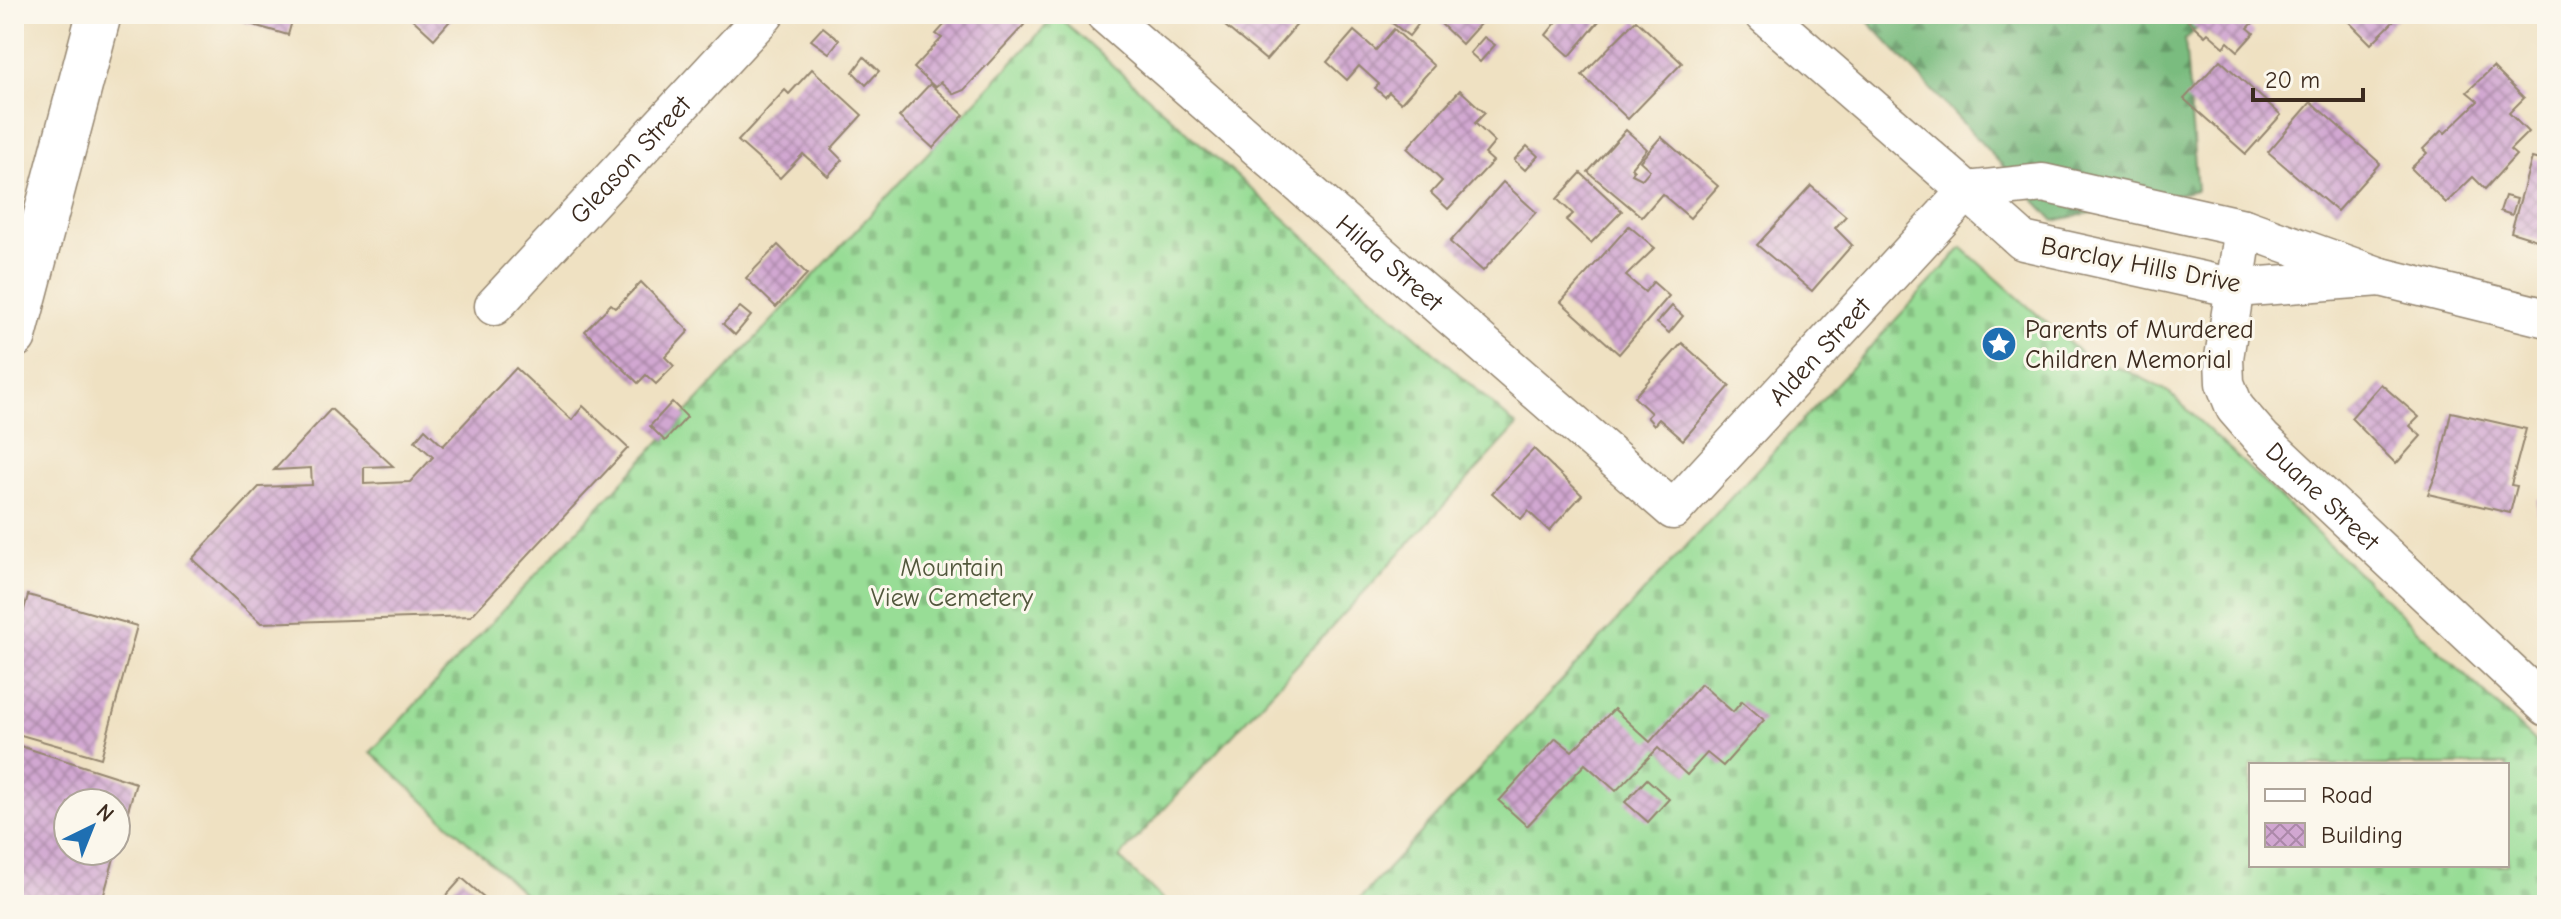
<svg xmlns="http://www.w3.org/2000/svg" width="2561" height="919" font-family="'Comic Neue',sans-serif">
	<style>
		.forest { fill: url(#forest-firs); stroke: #5a734e; stroke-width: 2 }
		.cemetery { fill: url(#cemetery-stones); stroke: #6a845a; stroke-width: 2; fill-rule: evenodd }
		.building { fill: url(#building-cross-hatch) }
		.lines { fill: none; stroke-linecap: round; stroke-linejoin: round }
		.street-casing { stroke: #958670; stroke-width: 41 }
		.primary-casing { stroke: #958670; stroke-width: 47 }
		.street { stroke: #fff; stroke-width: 38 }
		.primary { stroke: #fff; stroke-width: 44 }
		.labels { text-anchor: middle; stroke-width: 6; stroke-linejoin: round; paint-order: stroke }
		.street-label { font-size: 26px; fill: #3b2a1e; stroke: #fbf7ec }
		.poi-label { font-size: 26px; fill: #3b2a1e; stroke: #fbf7ec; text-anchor: start }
		.park-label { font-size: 26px; fill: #52573c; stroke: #fbf7ec }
	</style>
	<defs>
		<pattern id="forest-firs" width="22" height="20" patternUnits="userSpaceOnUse" patternTransform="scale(2)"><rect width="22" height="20" fill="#7abc7f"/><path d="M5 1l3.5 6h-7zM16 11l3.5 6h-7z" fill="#659967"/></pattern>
		<pattern id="cemetery-stones" width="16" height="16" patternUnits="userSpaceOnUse" patternTransform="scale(2)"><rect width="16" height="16" fill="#98dd96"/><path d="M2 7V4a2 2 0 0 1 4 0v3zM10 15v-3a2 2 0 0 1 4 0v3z" fill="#84be81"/></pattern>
		<pattern id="building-cross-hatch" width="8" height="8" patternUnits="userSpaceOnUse" patternTransform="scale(2)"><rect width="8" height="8" fill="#d1a7d1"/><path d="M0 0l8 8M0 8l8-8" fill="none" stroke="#ab88a9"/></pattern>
	</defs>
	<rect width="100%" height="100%" fill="#fbf7ec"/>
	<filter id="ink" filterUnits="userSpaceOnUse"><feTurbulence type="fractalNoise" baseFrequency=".0125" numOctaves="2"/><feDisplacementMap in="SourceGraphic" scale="16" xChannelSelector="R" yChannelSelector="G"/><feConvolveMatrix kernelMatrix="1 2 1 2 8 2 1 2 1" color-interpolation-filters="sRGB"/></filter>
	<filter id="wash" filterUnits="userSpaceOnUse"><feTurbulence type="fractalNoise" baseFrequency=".006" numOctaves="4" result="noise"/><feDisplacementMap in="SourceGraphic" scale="32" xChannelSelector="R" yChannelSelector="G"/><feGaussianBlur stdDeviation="1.8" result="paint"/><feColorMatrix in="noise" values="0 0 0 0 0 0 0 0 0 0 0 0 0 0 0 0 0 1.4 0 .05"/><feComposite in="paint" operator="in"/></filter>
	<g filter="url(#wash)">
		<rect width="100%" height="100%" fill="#efe1c2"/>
		<!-- forest -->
		<path class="forest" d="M1861,14h350l-26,26 12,150 -143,31z"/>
		<!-- cemetery -->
		<g class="cemetery">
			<path d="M1056,15l461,411 -398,432 50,47h-633l-165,-153z"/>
			<path d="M1962,248l128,113c30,4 53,17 80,32l377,360v152h-1193zM2251,765h256v100h-256z"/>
		</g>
		<g id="blocks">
			<!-- building -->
			<g class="building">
				<path d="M215,14h79l-6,21z"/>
				<path d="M407,14h49l-22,25z"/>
				<path d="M954,14h59l11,11 -60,65 -10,4 -13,-12 -6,5 -21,-19 28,-30 -6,-4z"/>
				<path d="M1215,14h77l8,7 -34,39 -53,-44z"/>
				<path d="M1398,14h12l10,8 -11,14 -18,-14z"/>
				<path d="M1447,14h42l-27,30 -23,-22z"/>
				<path d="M1563,14h42l-35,42 -24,-21z"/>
				<path d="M2189,14h73l-14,14 6,5 -16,18 -10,-9 -4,5 -16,-14 -3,3 -20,-18z"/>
				<path d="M2341,14h60l-30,30z"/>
				<path d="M1636,20l46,43 -54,56 -46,-44z"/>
				<path d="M14,26l9,2 -8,30h-1z"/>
				<path d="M823,27l16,13 -10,13 -18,-13z"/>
				<path d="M1394,29l40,37 -33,37 -12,-11 -4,5 -10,-9 4,-4 -20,-18 -12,14 -20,-18 27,-31 22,19z"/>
				<path d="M1484,37l11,8 -15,17 -10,-9z"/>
				<path d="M864,57l15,14 -13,14 -13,-13z"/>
				<path d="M2220,60l61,55 -35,39 -62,-55z"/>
				<path d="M2493,67l31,31 -15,15 19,19 -18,18 6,5 -31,34 -12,-12 -27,26 -35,-35 16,-15 -4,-4 19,-19 3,3 33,-32 -11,-9z"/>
				<path d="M812,69l50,46 -31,34 11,11 -14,16 -25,-22 -23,24 -42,-37 47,-51 4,4z"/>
				<path d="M930,84l34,31 -31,33 -34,-31z"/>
				<path d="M1460,90l25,23 -10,10 20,19 -10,12 8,7 -45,48 -17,-16 11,-12 -35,-33z"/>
				<path d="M2311,102l69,61 -43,48 -69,-59z"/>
				<path d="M1626,130l21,19 -16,19 3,3 -2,3 10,5 8,-9 -10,-9 21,-24 57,49 -28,32 -28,-24 -20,23 -54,-45z"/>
				<path d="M1527,146l11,10 -13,14 -11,-10z"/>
				<path d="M2532,158l15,4v66l-4,14 -32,-10z"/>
				<path d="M1581,173l41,38 -31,32 -25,-23 7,-6 -16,-15z"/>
				<path d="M1503,182l33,30 -53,59 -33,-29z"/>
				<path d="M1811,186l35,30 -11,12 17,17 -40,46 -55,-46z"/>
				<path d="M2505,196l12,3 -5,16 -12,-4z"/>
				<path d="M1629,226l26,22 -29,28 19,16 8,-10 16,14 -50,58 -58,-52z"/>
				<path d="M778,245l29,29 -31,33 -30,-29z"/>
				<path d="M641,282l48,49 -24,26 9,9 -18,18 -10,-9 -8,8 -53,-52 26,-27 5,4z"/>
				<path d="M1672,306l11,10 -14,17 -12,-10z"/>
				<path d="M740,307l11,9 -16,19 -12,-11z"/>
				<path d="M1682,343l48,43 -47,54 -24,-21 -5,6 -7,-8 4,-4 -17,-16z"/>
				<path d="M516,368l56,52 11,-14 45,42 -157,168 -210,7 -69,-64 67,-72 53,-2 -1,-17 -37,2 57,-61 62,57 -29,1v17l46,-2 23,-25 -18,-16 10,-12 18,17z"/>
				<path d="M2381,384l38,33 -9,9 11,10 -25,28 -45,-46z"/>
				<path d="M672,402l15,15 -22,24 -15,-15z"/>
				<path d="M2451,412l75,17 -15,56 6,1 -7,27 -82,-19 11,-27z"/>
				<path d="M1534,449l48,46 -33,36 -21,-20 -7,8 -29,-26z"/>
				<rect x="2537" y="499" width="10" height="15"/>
				<path d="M28,595l109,31 -36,132 -87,-25v-86z"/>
				<path d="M1701,684l32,28 9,-11 22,19 -41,46 -16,-13 -20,22 -29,-27 -42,43 -31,-27 -58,62 -28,-25 57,-63 16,13 42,-42 36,33z"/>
				<path d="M14,744l122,39 -19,65 -1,-45h-48v48h48l-15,54h-87z"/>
				<path d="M1647,779l22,20 -21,23 -23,-20z"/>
				<path d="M462,878l31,27h-55z"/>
			</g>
		</g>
	</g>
	<g filter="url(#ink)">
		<use href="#blocks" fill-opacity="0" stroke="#958670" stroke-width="2"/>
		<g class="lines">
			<defs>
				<g id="street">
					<path id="s1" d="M1105,14l568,496 294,-319 -203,-177"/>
					<path d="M2043,183l201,45 137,49 -146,11 -212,-47 -56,-50z"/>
					<path id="s2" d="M2244,228l-20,130 1,25 10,25 27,31 285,268"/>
					<path d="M2381,277l166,41"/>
					<path id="s3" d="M494,306l271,-292"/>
				</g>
				<path id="primary" d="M14,336l85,-322"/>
			</defs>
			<!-- street casing -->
			<use href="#street" class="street-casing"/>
			<!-- primary casing -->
			<use href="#primary" class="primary-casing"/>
			<!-- street -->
			<use href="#street" class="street"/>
			<!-- primary -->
			<use href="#primary" class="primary"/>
		</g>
	</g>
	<!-- icons -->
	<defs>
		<symbol id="sight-disc" viewBox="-11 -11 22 22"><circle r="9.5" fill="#1f6fb2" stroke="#fbf7ec"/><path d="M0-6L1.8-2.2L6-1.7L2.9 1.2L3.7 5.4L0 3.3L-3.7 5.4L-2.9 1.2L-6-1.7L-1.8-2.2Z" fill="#fff"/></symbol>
	</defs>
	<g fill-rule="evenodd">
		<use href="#sight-disc" x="1979" y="324" width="40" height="40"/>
	</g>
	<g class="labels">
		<!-- street labels -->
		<g class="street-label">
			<text dy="9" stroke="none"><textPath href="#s3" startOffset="200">Gleason Street</textPath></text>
			<text dy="9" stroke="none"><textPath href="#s1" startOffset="378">Hilda Street</textPath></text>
			<text transform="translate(2141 264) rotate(11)" y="9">Barclay Hills Drive</text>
			<text dy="9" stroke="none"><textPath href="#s1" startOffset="970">Alden Street</textPath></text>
			<text dy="9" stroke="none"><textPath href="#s2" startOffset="308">Duane Street</textPath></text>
		</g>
		<!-- poi labels -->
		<g class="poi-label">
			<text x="2025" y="338">Parents of Murdered<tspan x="2025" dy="30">Children Memorial</tspan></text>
		</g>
		<!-- park labels -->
		<g class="park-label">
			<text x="952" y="576">Mountain<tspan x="952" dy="30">View Cemetery</tspan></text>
		</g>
	</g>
	<!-- margin -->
	<rect width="2561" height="919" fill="none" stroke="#fbf7ec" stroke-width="48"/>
	<!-- legend -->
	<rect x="2249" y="763" width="260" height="104" fill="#fbf7ec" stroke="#aea59a" stroke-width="2"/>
	<rect x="2265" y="789" width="40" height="12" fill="#ffffff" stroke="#aea59a" stroke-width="2"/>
	<text x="2321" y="803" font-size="24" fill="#3b2a1e">Road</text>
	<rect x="2265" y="823" width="40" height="24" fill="url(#building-cross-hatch)" stroke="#aea59a" stroke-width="2"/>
	<text x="2321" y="843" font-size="24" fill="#3b2a1e">Building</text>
	<!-- north arrow -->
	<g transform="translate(92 827) rotate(43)"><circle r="38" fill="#fbf7ec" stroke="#aea59a" stroke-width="2"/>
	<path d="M0-6L14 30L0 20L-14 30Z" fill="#1f6fb2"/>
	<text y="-12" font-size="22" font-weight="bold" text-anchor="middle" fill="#3b2a1e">N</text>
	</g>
	<!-- scale -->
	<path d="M2253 88v12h110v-12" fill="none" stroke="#3b2a1e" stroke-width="4"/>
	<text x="2265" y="88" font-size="24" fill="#3b2a1e" stroke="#fbf7ec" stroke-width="6" paint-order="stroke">20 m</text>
</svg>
